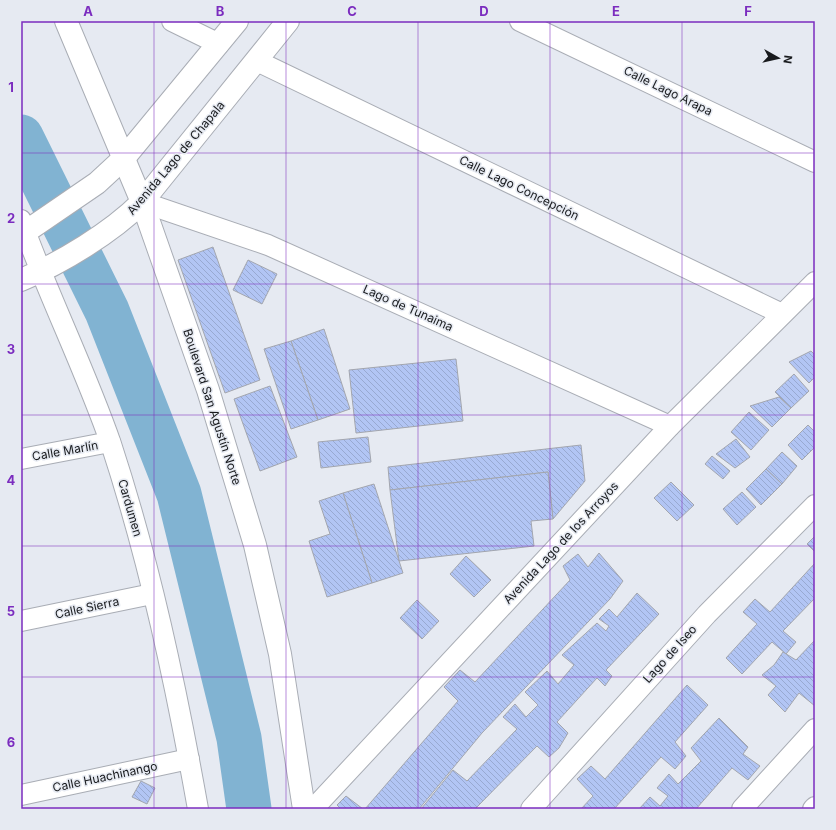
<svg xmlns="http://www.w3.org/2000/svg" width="836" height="830" font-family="Inter,sans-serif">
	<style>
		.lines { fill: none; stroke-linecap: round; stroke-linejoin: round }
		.river { stroke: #81b3d2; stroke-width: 45 }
		.building { fill: url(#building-back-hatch); stroke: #a3a6ae }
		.minor-casing { stroke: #a9adb5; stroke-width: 22 }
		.secondary-casing { stroke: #a9adb5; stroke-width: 24 }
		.minor { stroke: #fff; stroke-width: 20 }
		.secondary { stroke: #fff; stroke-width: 22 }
		.grid { fill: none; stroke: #7b2cbf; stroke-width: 1; stroke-opacity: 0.55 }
		.labels { text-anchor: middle; stroke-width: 3; stroke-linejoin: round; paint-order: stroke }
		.street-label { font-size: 12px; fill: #181a1d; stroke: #e6eaf2 }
		.neatline { fill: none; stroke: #7b2cbf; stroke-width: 1.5 }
		.grid-label { font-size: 13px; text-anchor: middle; font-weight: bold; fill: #7b2cbf }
	</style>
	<defs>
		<pattern id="building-back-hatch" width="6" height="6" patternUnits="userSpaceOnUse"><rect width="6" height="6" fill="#b2c5f4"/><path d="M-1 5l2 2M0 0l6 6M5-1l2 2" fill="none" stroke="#98a9d1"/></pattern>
	</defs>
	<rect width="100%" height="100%" fill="#e6eaf2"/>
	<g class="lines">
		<!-- river -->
		<path class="river" d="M21,137l86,174 72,183 60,244 10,71"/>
	</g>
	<!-- building -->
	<g class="building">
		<path d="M213,247l47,133 -35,13 -47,-133z"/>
		<path d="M248,260l29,14 -15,30 -29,-14z"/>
		<path d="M324,329l26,80 -32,11 -27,-79z"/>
		<path d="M291,341l27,79 -27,9 -27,-80z"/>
		<path d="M811,351l4,4v22l-6,6 -20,-21z"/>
		<path d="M456,359l7,62 -107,12 -7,-63z"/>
		<path d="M794,374l15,17 -18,17 -16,-16z"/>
		<path d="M270,386l27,71 -37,14 -26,-72z"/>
		<path d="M779,397l12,11 -19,19 -22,-21z"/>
		<path d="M749,412l20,18 -18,20 -20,-18z"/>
		<path d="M808,425l7,7v15l-13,13 -14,-15z"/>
		<path d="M368,437l3,25 -50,6 -3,-26z"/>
		<path d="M736,439l14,18 -15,11 -19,-14z"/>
		<path d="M581,445l4,36 -32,38 -5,-47 -158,18 -2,-23z"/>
		<path d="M782,452l15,14 -15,18 -16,-15z"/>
		<path d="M712,456l18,15 -7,8 -18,-15z"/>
		<path d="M766,469l16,15 -21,21 -15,-16z"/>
		<path d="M548,472l5,47 -22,2 3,25 -135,15 -9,-71z"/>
		<path d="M671,482l23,23 -17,16 -23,-23z"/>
		<path d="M374,484l29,89 -31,10 -29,-90z"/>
		<path d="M742,492l14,15 -19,18 -14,-16z"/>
		<path d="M343,493l29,90 -45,14 -18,-56 21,-7 -11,-33z"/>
		<path d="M815,536v16l-8,-8z"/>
		<path d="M599,553l24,28 -13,18 -128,134 -63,76h-54l93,-108 -14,-14 16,-17 15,12 95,-102 -7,-14 15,-12 10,13z"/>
		<path d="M466,556l25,24 -17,17 -24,-23z"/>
		<path d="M815,563v35l-32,33 13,11 -10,12 -14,-12 -30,32 -16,-16 31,-34 -14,-12 12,-13 15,13z"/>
		<path d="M637,593l22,21 -53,56 6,6 -7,10 -8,-8 -40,44 11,11 -9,15 -10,9 -12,-11 -62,63h-54l32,-39 14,11 50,-52 -14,-12 12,-13 11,13 12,-12 -13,-13 22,-21 11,13 16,-19 -12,-10 35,-32 9,8 3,-5 -10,-7 10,-10 8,8z"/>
		<path d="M417,600l22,21 -17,18 -22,-21z"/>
		<path d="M815,640v66l-16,-13 -14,19 -17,-17 8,-9 -14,-11 12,-10 9,-13 13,8z"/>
		<path d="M687,685l21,20 -33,37 11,14 -11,13 -14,-12 -47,52h-33l12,-13 -16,-17 14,-13 14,13z"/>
		<path d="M719,718l29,29 -5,7 17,12 -12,14 -16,-12 -36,41h-57l11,-12 10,9 8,-10 -11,-8 12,-14 9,10 23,-23 -10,-13z"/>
		<path d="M141,781l14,7 -8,16 -15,-7z"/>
		<path d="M346,796l17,13h-22l-4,-4z"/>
	</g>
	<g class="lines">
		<defs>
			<g id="minor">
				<path d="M172,21l47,23"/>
				<path d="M520,21l295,141"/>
				<path d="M257,61l525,253"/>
				<path d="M142,202l126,43 402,181"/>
				<path d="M21,220c27,75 64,149 90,224 39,119 65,242 87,365"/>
				<path d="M21,459l89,-17"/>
				<path d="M21,621l131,-27"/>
				<path d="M21,795l168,-36"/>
				<path d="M313,809l357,-383 145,-144"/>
				<path d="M531,809l176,-195 108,-109"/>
				<path d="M742,809l73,-80"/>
				<path d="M813,809l2,-2"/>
			</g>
			<g id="secondary">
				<path d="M66,21l76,181 66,188 47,155 25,109 24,155"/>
				<path d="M21,235l76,-52 27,-25 113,-137"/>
				<path d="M21,280c40,-17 90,-47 121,-78l146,-181"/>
			</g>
		</defs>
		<!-- minor casing -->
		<use href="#minor" class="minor-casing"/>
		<!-- secondary casing -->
		<use href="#secondary" class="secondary-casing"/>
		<!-- minor -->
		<use href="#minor" class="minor"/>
		<!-- secondary -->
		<use href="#secondary" class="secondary"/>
	</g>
	<!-- grid -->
	<path class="grid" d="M154,21v788M286,21v788M418,21v788M550,21v788M682,21v788M21,153h794M21,284h794M21,415h794M21,546h794M21,677h794"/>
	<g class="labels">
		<!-- street labels -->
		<g class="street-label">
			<text transform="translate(668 91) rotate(26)" y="4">Calle Lago Arapa</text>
			<text transform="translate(176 158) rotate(-50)" y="4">Avenida Lago de Chapala</text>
			<text transform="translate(519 188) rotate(26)" y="4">Calle Lago Concepción</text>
			<text transform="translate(408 308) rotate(24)" y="4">Lago de Tunaima</text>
			<text transform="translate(212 407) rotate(72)" y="4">Boulevard San Agustín Norte</text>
			<text transform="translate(65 451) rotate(-10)" y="4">Calle Marlín</text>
			<text transform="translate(130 508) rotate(74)" y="4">Cardumen</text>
			<text transform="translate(561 543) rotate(-47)" y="4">Avenida Lago de los Arroyos</text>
			<text transform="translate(87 608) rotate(-12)" y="4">Calle Sierra</text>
			<text transform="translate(670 654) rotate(-48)" y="4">Lago de Iseo</text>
			<text transform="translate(105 777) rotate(-12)" y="4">Calle Huachinango</text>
		</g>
	</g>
	<!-- border -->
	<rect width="836" height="830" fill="none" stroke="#e6eaf2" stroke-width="44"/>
	<!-- north arrow -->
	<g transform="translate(778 58) rotate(98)" stroke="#e6eaf2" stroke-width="3" paint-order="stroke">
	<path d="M0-3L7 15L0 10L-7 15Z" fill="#181a1d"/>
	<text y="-6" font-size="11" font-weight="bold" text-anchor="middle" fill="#181a1d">N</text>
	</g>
	<rect x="22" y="22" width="792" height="786" class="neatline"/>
	<g class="grid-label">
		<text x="88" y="16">A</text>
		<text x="220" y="16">B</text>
		<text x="352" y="16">C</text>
		<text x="484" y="16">D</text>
		<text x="616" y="16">E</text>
		<text x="748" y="16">F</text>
		<text x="11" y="92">1</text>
		<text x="11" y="223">2</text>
		<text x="11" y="354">3</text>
		<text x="11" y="485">4</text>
		<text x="11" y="616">5</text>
		<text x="11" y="747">6</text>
	</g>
</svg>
